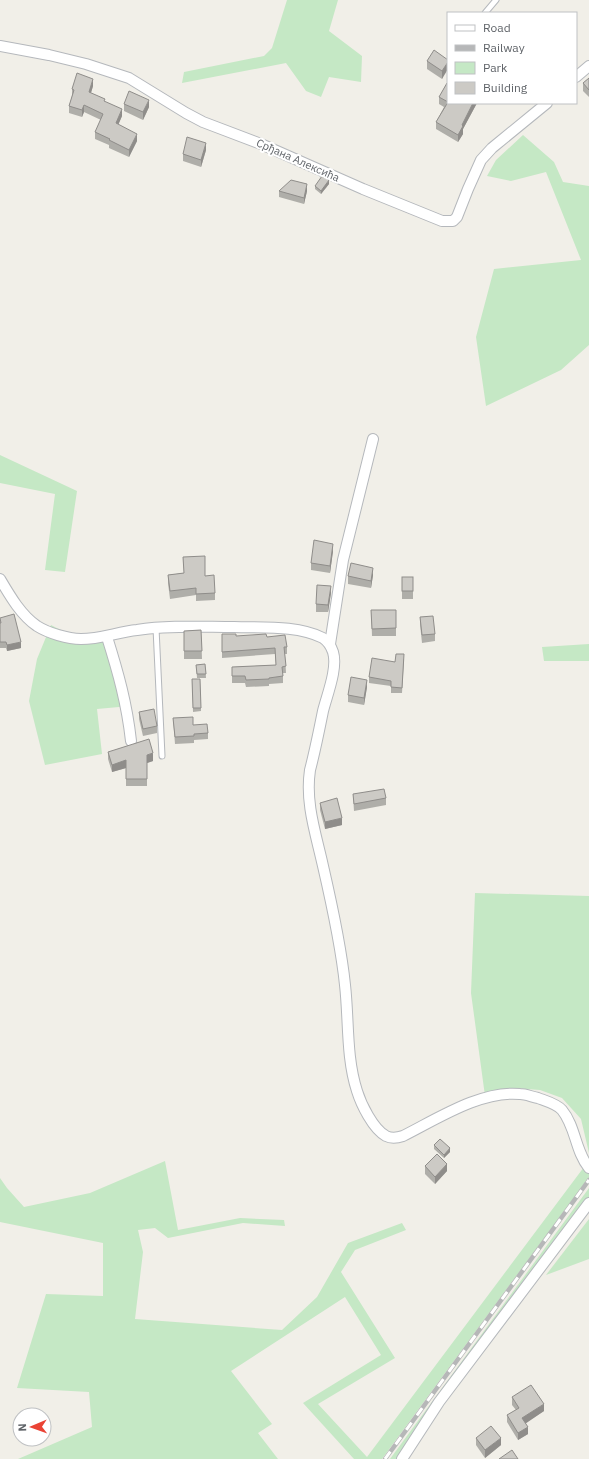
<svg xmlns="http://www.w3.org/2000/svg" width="589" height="1459" font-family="'IBM Plex Sans',sans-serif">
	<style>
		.green { fill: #c5e8c5 }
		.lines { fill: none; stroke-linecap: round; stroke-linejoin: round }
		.lane-casing { stroke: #b5b8bc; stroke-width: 7 }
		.street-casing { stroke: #b5b8bc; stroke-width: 12 }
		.lane { stroke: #fff; stroke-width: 5 }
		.street { stroke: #fff; stroke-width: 10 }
		.rail-casing { stroke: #b6b7b8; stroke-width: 4.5 }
		.rail { stroke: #fff; stroke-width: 3; stroke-dasharray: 9; stroke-linecap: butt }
		.wall { fill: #afaea9 }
		.shaded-wall { fill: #8f8d8a }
		.building { fill: #cccac5; stroke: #8f8d8a }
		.labels { text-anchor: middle; stroke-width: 4; stroke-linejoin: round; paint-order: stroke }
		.street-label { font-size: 11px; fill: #5f6368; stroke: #fff }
	</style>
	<rect width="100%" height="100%" fill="#f1efe8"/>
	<!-- green -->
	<g class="green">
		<path d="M287,0h51l-9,31 33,25 -1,26 -32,-5 -8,20 -15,-6 -20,-28 -104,20 2,-11 80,-16 8,-8z"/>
		<path d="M523,135l31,27 9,20 26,4v159l-28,25 -75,36 -10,-69 18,-68 87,-9 -35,-88 -35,9 -24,-5 9,-16z"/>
		<path d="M0,455l77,36 -12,81 -20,-2 10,-76 -55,-11z"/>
		<path d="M51,625c22,12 33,10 57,9l22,72 -33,3 5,45 -57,11 -16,-64 8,-42z"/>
		<path d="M589,644v17h-45l-2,-14z"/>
		<path d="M475,893l114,3v257l-8,-34 -19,-21 -22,-8 -27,-2 -28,8 -14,-103z"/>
		<path d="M165,1161l13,69 62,-12 44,2 1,6 -42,-3 -75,15 -13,-10 -17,2 5,22 -8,67 147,11 35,-33 31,-54 54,-20 4,7 -51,20 -14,22 54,86 -77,46 49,53 220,-294 2,4v10l-207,282h-28l-51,-56 78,-48 -36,-58 -114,74 41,53 -14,9 20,26h-260l74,-32 -3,-35 -72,-4 29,-94 57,2v-53l-103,-21v-44l7,10 17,19 66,-14z"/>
		<path d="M589,1188v15l-188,256h-11z"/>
		<path d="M589,1219v40l-43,16z"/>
	</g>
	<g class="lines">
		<defs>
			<g id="lane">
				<path d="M485,13l11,-13"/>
				<path d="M156,628l6,128"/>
			</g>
			<g id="street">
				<path d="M0,46l49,9 37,9 43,14 57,35 17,9 58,22 102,45 79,32h11l4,-4 11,-28 13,-29 11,-12 55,-45"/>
				<path d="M576,77l13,-11"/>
				<path d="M0,579c10,17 21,36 37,47 11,7 31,13 44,13 19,0 37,-7 56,-9 32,-5 65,-3 97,-3 28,1 63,-2 89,11 6,4 8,8 10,14 5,16 -6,43 -10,59 -4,20 -8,40 -13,59 -5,33 6,64 13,96 9,39 18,79 22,119 4,35 1,72 12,106 4,13 16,38 29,45 6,3 11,2 17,0 34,-17 78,-46 117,-42 6,0 12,3 18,4 8,3 19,6 24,12 14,17 13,41 27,58"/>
				<path d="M107,637c11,35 20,67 24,104"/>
				<path d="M330,644l13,-84 30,-121"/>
				<path d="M402,1459l37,-57 150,-199"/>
			</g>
		</defs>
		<!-- lane casing -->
		<use href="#lane" class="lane-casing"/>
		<!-- street casing -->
		<use href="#street" class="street-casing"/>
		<!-- lane -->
		<use href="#lane" class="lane"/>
		<!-- street -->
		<use href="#street" class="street"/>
		<defs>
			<path id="rail" d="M385,1459l204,-279"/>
		</defs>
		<!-- rail casing -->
		<use href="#rail" class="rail-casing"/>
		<!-- rail -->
		<use href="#rail" class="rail"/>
	</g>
	<!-- wall -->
	<g class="wall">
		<path d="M448,60l-6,19 -15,-10v-8z"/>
		<path d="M589,78v19l-6,-6v-8z"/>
		<path d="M447,83l1,20h29l-14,26v5l-5,8 -22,-13v-7l8,-15 -5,-3v-7z"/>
		<path d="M93,86l-2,7 14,9 17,14 -4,9 19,16 -8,16 -20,-9v-3l-14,-6v-7l6,-12 -17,-8 -2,5 -13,-4v-7l3,-10v-7z"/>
		<path d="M124,104l25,3 -6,13 -19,-9z"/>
		<path d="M206,150l-5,17 -18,-6v-7z"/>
		<path d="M329,184l-8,10 -6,-5v-3z"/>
		<path d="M279,191h28l-3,13 -25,-7z"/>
		<path d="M333,551l-3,22 -19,-3v-7z"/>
		<path d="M183,557l22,19 10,17v7l-19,1v-6l-26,4 -2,-16v-8l16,-2z"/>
		<path d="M373,575l-2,13 -23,-4v-8z"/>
		<rect x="402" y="577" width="11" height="22"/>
		<path d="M331,593l-3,19h-12v-8z"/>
		<path d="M371,610h25v26h-24z"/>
		<path d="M420,617l15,17v7l-13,2 -2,-19z"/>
		<path d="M0,618l21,30 -14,3 -1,-3h-6z"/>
		<path d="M201,630l1,29h-18v-28z"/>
		<path d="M222,634l14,2 31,1 20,10v7h-2l1,19h-3v10l-14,1v2l-23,1 -1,-4h-13v-16l44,-2 -1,-11 -53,4z"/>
		<path d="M404,659l-2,34h-11v-7l-22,-3v-6l26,-15z"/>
		<path d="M205,664l1,14h-9l-1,-13z"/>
		<path d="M192,679h8l1,32 -8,1z"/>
		<path d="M367,687l-3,18 -16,-3v-7z"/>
		<path d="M139,712l18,14v7l-14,3 -4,-17z"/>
		<path d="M173,718l20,7 15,8v6l-14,1v3l-19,1z"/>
		<path d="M108,752l45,9 -6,2v23h-21v-18l-14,4 -4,-13z"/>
		<path d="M353,794l33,4v7l-32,6z"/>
		<path d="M320,803l22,22 -17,4 -5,-19z"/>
		<path d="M434,1145l16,7 -6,6 -10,-9z"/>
		<path d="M425,1166l22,5 -12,13 -10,-10z"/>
		<path d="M512,1397l32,14 -19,12 3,11 -10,6 -11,-18v-7l9,-5 -4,-5z"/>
		<path d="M476,1438l25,7 -16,13 -9,-13z"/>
	</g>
	<!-- shaded-wall -->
	<g class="shaded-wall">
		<path d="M448,62v7l-6,10v-8z"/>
		<path d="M93,79v7l-4,13v-7z"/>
		<path d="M149,100v7l-6,13v-8z"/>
		<path d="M473,103h4l-14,26v5l-5,8v-7l4,-10z"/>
		<path d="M84,105v7l-2,5v-7z"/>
		<path d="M122,109v7l-6,14v-7z"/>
		<path d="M137,134v7l-8,16v-7z"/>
		<path d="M206,143v7l-5,17v-7z"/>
		<path d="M329,180v4l-8,10v-3z"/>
		<path d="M307,184v7l-3,13v-6z"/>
		<path d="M333,544v7l-3,22v-7z"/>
		<path d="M373,568v7l-2,13v-7z"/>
		<path d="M331,586v7l-3,19v-7z"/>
		<path d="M21,642v6l-14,3v-6z"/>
		<path d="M367,680v7l-3,18v-7z"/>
		<path d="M153,753v8l-6,2v-8z"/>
		<path d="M126,760v8l-14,4v-7z"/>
		<path d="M342,818v7l-17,4v-7z"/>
		<path d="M450,1148v4l-6,6v-3z"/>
		<path d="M447,1164v7l-12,13v-7z"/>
		<path d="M544,1404v7l-22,15v-8z"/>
		<path d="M528,1427v7l-10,6v-7z"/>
		<path d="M501,1438v7l-16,13v-8z"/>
	</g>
	<!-- building -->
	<g class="building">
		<path d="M434,50l14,10v2l-6,9 -15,-10z"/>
		<path d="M77,73l16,6 -4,13 16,7 -1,2 18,8 -6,14 21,11 -8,16 -20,-10 1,-1 -15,-7 8,-18 -19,-9 -2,5 -13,-4 5,-16 -2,-1z"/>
		<path d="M589,78v12l-6,-7z"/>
		<path d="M447,83l1,1v19h25l-11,22 1,1 -5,9 -22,-13 12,-20 -9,-5z"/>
		<path d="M129,91l20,9 -6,12 -19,-8z"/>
		<path d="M187,137l19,6 -5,17 -18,-6z"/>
		<path d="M322,176l7,4 -8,11 -6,-5z"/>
		<path d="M291,180l16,4 -3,14 -25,-7z"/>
		<path d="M314,540l19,4 -3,22 -19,-3z"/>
		<path d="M205,556v20l9,-1 1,18 -19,1v-6l-26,3 -2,-16 16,-2 -1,-16z"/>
		<path d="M351,563l22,5 -2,13 -23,-5z"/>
		<rect x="402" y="577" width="11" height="14"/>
		<path d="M317,585l14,1 -3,19 -12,-1z"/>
		<path d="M371,610h25v18l-24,1z"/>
		<path d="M14,614l7,28 -14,3 -1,-3h-6v-19h1l-1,-5z"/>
		<path d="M433,616l2,18 -13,1 -2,-18z"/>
		<path d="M201,630l1,21h-18v-20z"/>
		<path d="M222,634h14v2l30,-2 1,3 18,-2 2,12h-3l2,19 -4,1 1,9 -14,2v1l-23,1 -1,-4h-13v-9l44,-2 -1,-17 -53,4z"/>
		<path d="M396,654h8l-2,34 -11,-1v-6l-22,-4 3,-19 23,4z"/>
		<path d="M205,664l1,10h-9l-1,-9z"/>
		<path d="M351,677l16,3 -3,18 -16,-3z"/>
		<path d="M192,679h8l1,29h-8z"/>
		<path d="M154,709l3,17 -14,3 -4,-17z"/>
		<path d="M193,717v8l14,-1 1,9 -14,1v2l-19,1 -2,-19z"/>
		<path d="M149,739l4,14 -6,2v24h-21v-19l-14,5 -4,-13z"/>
		<path d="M384,789l2,9 -32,6 -1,-10z"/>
		<path d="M337,798l5,20 -17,4 -5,-19z"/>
		<path d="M440,1139l10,9 -6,7 -10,-10z"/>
		<path d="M437,1154l10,10 -12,13 -10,-11z"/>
		<path d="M531,1385l13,19 -22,14 6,9 -10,6 -11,-18 12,-7 -7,-11z"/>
		<path d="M491,1426l10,12 -16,12 -9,-12z"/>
		<path d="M512,1450l6,9h-19z"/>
	</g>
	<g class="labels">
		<!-- street labels -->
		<g class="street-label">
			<text transform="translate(298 160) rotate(24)" y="4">Срђана Алексића</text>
		</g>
	</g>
	<!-- legend -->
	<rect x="447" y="12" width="130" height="92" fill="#ffffff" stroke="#bfc1c3"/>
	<rect x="455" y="25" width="20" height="6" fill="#ffffff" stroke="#bfc1c3"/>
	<text x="483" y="32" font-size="12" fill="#5f6368">Road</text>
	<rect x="455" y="45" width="20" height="6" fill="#b6b7b8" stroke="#bfc1c3"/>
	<text x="483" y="52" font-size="12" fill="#5f6368">Railway</text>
	<rect x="455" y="62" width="20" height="12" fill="#c5e8c5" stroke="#bfc1c3"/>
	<text x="483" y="72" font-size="12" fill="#5f6368">Park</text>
	<rect x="455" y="82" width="20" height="12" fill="#cccac5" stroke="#bfc1c3"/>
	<text x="483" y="92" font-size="12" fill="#5f6368">Building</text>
	<!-- north arrow -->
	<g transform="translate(32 1427) rotate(268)"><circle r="19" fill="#ffffff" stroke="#bfc1c3"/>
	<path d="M0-3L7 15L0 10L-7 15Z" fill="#ea4335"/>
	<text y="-6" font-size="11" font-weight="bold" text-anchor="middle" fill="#5f6368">N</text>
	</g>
</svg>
